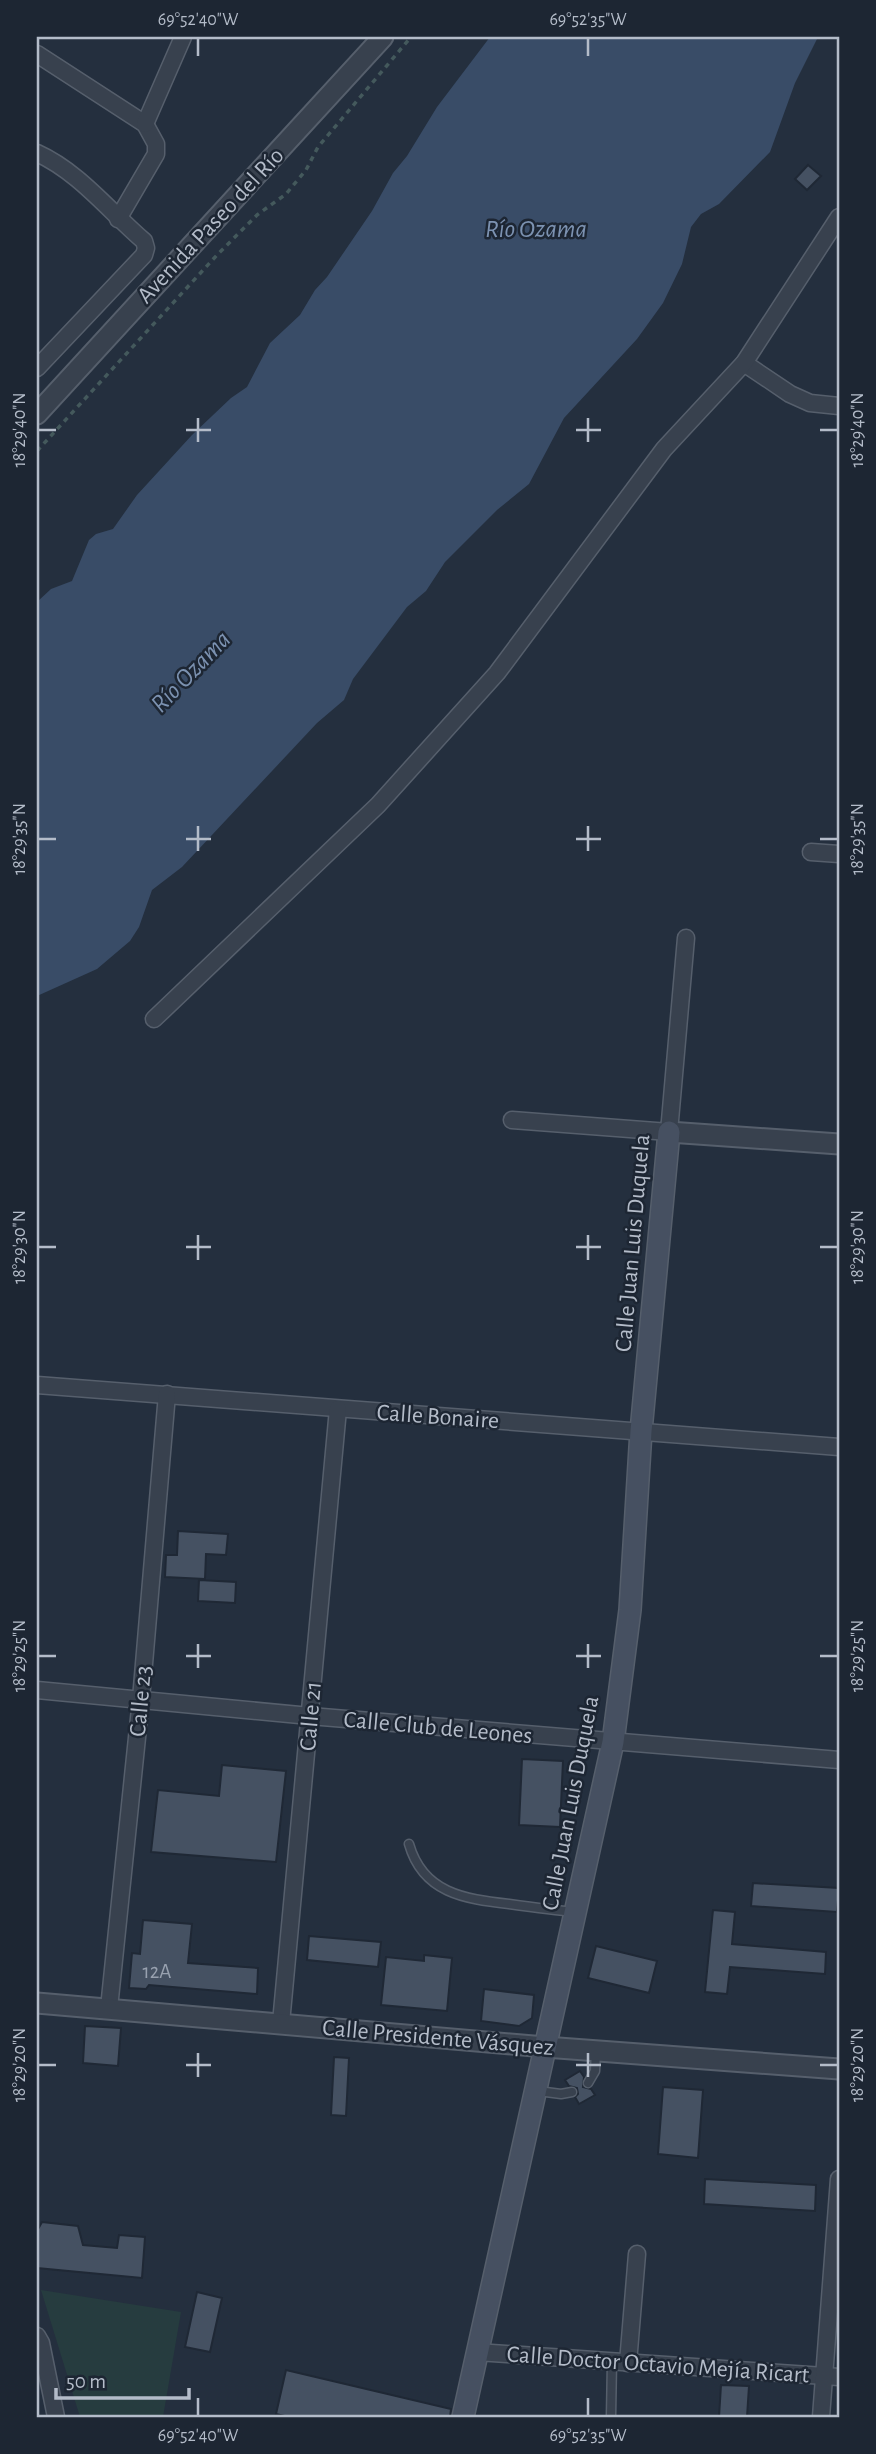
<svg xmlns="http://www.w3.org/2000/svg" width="876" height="2454" font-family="'Alegreya Sans',sans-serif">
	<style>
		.green { fill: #263c3f }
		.water { fill: #394c67 }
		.building { fill: #455162; stroke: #1f2835; stroke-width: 2 }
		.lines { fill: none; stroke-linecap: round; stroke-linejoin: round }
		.service-casing { stroke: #565f6c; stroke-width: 11 }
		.minor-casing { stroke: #565f6c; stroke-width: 19 }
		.tertiary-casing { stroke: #565f6c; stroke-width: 23 }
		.secondary-casing { stroke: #565f6c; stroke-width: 24 }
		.path { stroke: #44595c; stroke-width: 3.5; stroke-dasharray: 5 5; stroke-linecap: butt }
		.service { stroke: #38414e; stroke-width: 8 }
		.minor { stroke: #38414e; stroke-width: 16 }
		.tertiary { stroke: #38414e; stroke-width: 19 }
		.secondary { stroke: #465061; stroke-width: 21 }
		.ticks { fill: none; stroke: #b4bcc9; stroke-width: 2.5 }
		.labels { text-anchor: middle; stroke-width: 5; stroke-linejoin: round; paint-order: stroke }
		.number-label { font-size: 21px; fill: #98a1af }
		.street-label { font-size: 24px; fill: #b4bcc9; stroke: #1d2633 }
		.water-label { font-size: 26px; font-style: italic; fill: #7c92b1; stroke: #1d2633 }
		.neatline { fill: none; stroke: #b4bcc9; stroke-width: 2.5 }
		.ticks-label { font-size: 18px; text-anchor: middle; fill: #b4bcc9 }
	</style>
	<rect width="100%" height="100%" fill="#242f3e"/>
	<!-- green -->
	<path class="green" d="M41,2290l140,22 -18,105h-83z"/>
	<!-- water -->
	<path class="water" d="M490,37h328l-23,46 -25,69 -51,52 -18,10 -10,13 -9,37 -19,39 -26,36 -73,79 -35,66 -32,26 -52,52 -19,29 -19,16 -54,72 -9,21 -27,23 -135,144 -30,23 -13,37 -9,14 -33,28 -60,27v-394l14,-13 21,-8 17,-41 7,-6 17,-5 24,-34 55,-60 39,-37 16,-11 23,-44 30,-28 15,-25 12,-13 45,-66 21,-38 14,-17 30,-49z"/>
	<!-- building -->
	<g class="building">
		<path d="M808,165l13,11 -14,14 -12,-11z"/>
		<path d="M178,1531l50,3 -2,21 -20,-1 -1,25 -40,-2 1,-22h11z"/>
		<path d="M199,1580l37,2 -1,21 -37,-2z"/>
		<path d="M522,1759l41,2 -3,66 -41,-2z"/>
		<path d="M222,1765l64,6 -10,91 -125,-10 7,-62 61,6z"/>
		<path d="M753,1883l86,5 -2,24 -86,-6z"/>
		<path d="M713,1910l22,2 -3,32 94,8 -1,22 -95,-7 -3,27 -22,-2z"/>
		<path d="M143,1920l49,4 -4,39 70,5 -1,26 -108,-9 -3,4 -17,-1 3,-35 8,1z"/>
		<path d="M309,1936l72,6 -3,25 -71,-7z"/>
		<path d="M596,1946l61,15 -8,32 -61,-15z"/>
		<path d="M424,1955l28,3 -5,53 -66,-6 5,-48 38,4z"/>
		<path d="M484,1989l50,6 -2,23 -13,8 -38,-5z"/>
		<path d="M85,2026l36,2 -3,38 -35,-3z"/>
		<path d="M334,2057l15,1 -3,58 -15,-1z"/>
		<path d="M580,2071l4,6 -1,10 8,2 4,6 -16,9 -4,-7 3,-3 -1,-6 -8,-2 -4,-6z"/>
		<path d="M663,2087l40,3 -5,68 -40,-4z"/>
		<path d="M705,2179l111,6 -1,26 -111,-7z"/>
		<path d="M42,2222l36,4 5,19 34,3 2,-13 26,2 -3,41 -105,-10v-37z"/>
		<path d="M197,2292l25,6 -12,54 -25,-5z"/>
		<path d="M286,2370l165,39 -1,8h-161l-13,-3z"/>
		<path d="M721,2385l28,1 -2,31h-28z"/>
	</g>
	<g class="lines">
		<defs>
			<g id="service">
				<path d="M409,1844c14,49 55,55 100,60 22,3 44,6 66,8"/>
				<path d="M588,2083l7,-12 1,-20"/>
				<path d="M538,2091l23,3 11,-2"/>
				<path d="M611,2417l1,-56"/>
			</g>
			<g id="minor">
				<path d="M37,54l108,70 11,20v10l-38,65"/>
				<path d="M145,124l38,-87"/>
				<path d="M37,153c42,19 72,58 107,88l2,7 -2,7 -107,113"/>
				<path d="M744,363l46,31 20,9 29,3"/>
				<path d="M811,852l28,2"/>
				<path d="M154,1019l224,-214 119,-132 167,-224 80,-86 95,-146"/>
				<path d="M512,1120l157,12 17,-194"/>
				<path d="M37,1385l802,62"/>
				<path d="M37,1690l273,26 529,44"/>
				<path d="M109,2008l32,-309 26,-305"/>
				<path d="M281,2023l57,-614"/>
				<path d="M37,2336l4,7 15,74"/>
				<path d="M477,2352l362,25"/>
				<path d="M628,2363l9,-109"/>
				<path d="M821,2417l18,-238"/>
			</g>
			<g id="tertiary">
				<path d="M37,414l346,-377"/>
				<path d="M669,1132l170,12"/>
				<path d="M37,2003l508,44 294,22"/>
			</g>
			<path id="secondary" d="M463,2417l150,-675 17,-132 11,-179 28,-299"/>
		</defs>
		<!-- service casing -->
		<use href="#service" class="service-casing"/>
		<!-- minor casing -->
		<use href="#minor" class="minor-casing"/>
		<!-- tertiary casing -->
		<use href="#tertiary" class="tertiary-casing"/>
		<!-- secondary casing -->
		<use href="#secondary" class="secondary-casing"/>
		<!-- path -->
		<path class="path" d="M37,451l180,-196 40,-40 29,-21 20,-24 12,-23 93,-110"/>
		<!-- service -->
		<use href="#service" class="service"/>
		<!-- minor -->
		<use href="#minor" class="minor"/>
		<!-- tertiary -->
		<use href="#tertiary" class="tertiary"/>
		<!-- secondary -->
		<use href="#secondary" class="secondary"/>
	</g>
	<!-- ticks -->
	<path class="ticks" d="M198,38v18M588,38v18M198,418v24M588,418v24M38,430h18M186,430h25M576,430h25M820,430h18M198,826v25M588,826v25M38,839h18M186,839h25M576,839h25M820,839h18M198,1235v25M588,1235v25M38,1247h18M186,1247h25M576,1247h25M820,1247h18M198,1644v24M588,1644v24M38,1656h18M186,1656h25M576,1656h25M820,1656h18M198,2053v24M588,2053v24M38,2065h18M186,2065h25M576,2065h25M820,2065h18M198,2398v18M588,2398v18"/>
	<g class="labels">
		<!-- number labels -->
		<g class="number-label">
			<text x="157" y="1978">12A</text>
		</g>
		<!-- street labels -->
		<g class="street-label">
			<text transform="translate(210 225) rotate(-47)" y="8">Avenida Paseo del Río</text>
			<text transform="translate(632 1243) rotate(-85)" y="8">Calle Juan Luis Duquela</text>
			<text transform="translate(438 1416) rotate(4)" y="8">Calle Bonaire</text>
			<text transform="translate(140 1701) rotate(-85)" y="8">Calle 23</text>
			<text transform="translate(310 1716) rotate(-85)" y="8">Calle 21</text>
			<text transform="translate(438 1727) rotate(5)" y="8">Calle Club de Leones</text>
			<text transform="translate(570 1803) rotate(-79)" y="8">Calle Juan Luis Duquela</text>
			<text transform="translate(438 2037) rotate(5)" y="8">Calle Presidente Vásquez</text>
			<text transform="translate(658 2364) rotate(4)" y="8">Calle Doctor Octavio Mejía Ricart</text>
		</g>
		<!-- water labels -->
		<g class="water-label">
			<text x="536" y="237">Río Ozama</text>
			<text transform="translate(190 671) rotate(-46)" y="9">Río Ozama</text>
		</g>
	</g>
	<!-- border -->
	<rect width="876" height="2454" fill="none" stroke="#1d2633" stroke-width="77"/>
	<!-- scale -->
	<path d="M56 2388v10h133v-10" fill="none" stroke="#b4bcc9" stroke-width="3.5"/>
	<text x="66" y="2388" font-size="21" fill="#b4bcc9" stroke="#1d2633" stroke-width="5" paint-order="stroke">50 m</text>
	<rect x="38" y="38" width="800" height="2378" class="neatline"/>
	<g class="ticks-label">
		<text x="198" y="25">69°52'40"W</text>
		<text x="588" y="25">69°52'35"W</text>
		<text transform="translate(19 430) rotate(-90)" y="6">18°29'40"N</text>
		<text transform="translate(857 430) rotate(-90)" y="6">18°29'40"N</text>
		<text transform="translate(19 839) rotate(-90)" y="6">18°29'35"N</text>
		<text transform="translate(857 839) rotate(-90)" y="6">18°29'35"N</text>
		<text transform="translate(19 1247) rotate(-90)" y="6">18°29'30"N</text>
		<text transform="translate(857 1247) rotate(-90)" y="6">18°29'30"N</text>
		<text transform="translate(19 1656) rotate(-90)" y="6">18°29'25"N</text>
		<text transform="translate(857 1656) rotate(-90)" y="6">18°29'25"N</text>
		<text transform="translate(19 2065) rotate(-90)" y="6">18°29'20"N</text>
		<text transform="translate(857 2065) rotate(-90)" y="6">18°29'20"N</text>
		<text x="198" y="2441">69°52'40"W</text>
		<text x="588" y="2441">69°52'35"W</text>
	</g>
</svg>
